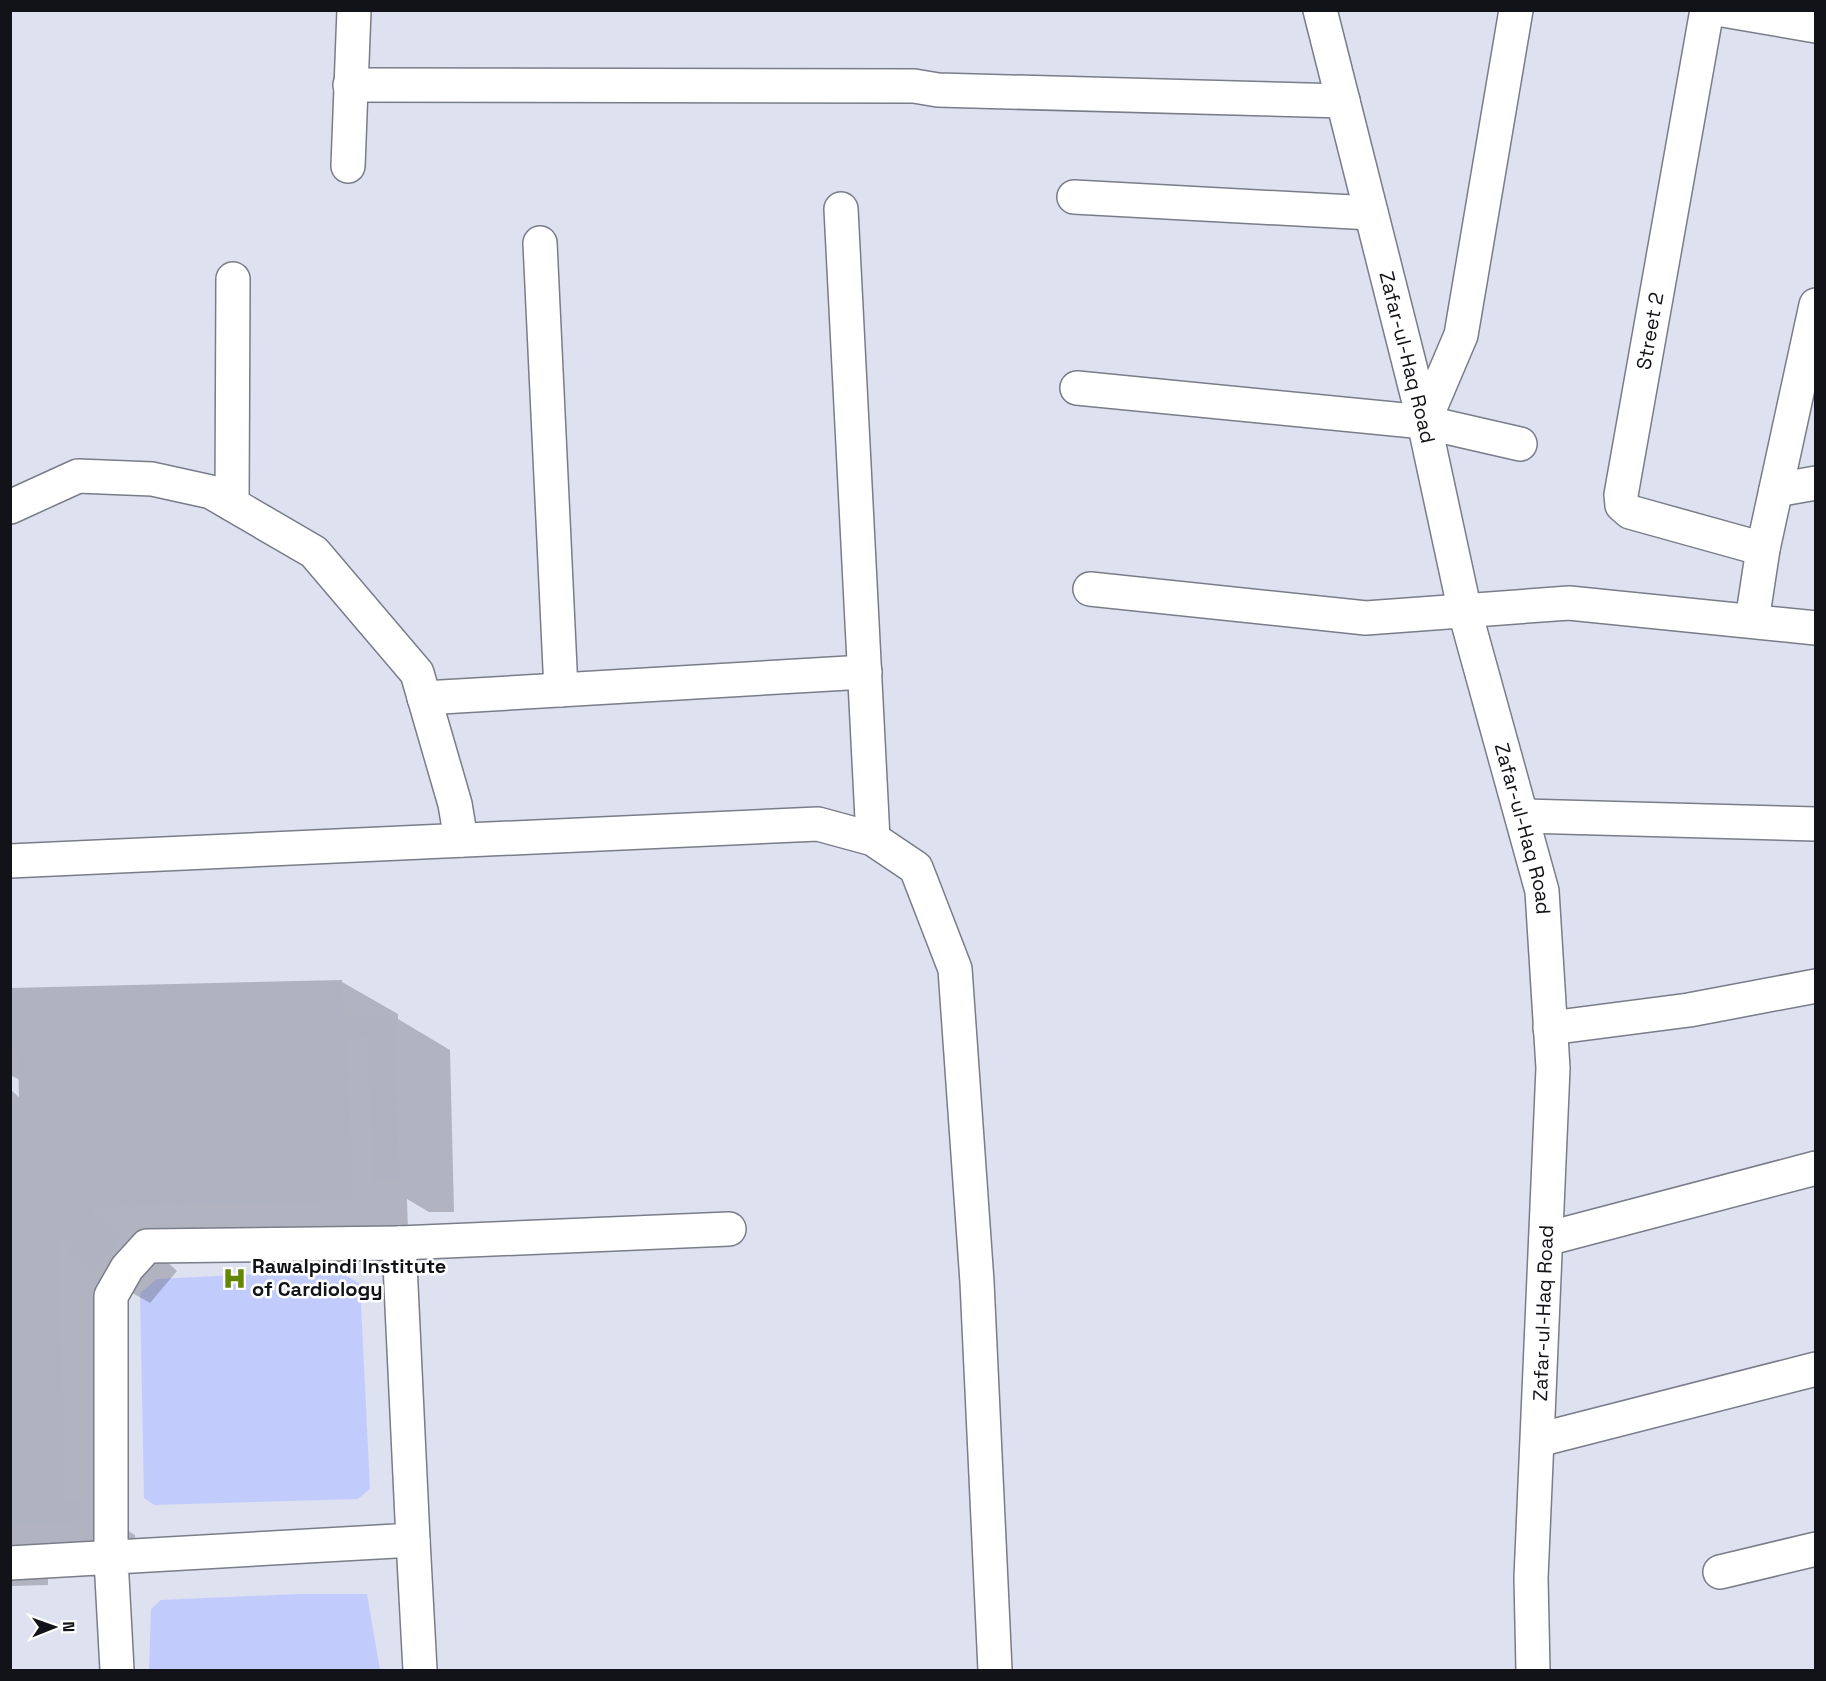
<svg xmlns="http://www.w3.org/2000/svg" width="1826" height="1681" font-family="'Space Grotesk',sans-serif">
	<style>
		.green { fill: #c2ccfc }
		.shadow { fill: #0003 }
		.building { fill: #afb2c0 }
		.lines { fill: none; stroke-linecap: round; stroke-linejoin: round }
		.minor-casing { stroke: #797c89; stroke-width: 36 }
		.minor { stroke: #fff; stroke-width: 33 }
		.labels { text-anchor: middle; stroke-width: 5; stroke-linejoin: round; paint-order: stroke }
		.street-label { font-size: 20px; fill: #121318; stroke: #fff }
		.poi-label { font-size: 20px; font-weight: bold; fill: #121318; stroke: #fff; text-anchor: start }
	</style>
	<rect width="100%" height="100%" fill="#dee1f0"/>
	<!-- green -->
	<g class="green">
		<path d="M337,1270l23,14 10,205 -12,10 -204,6 -10,-7 -4,-205 17,-14z"/>
		<path d="M298,1594h69l13,76h-231l2,-61 10,-9z"/>
	</g>
	<!-- shadow -->
	<path class="shadow" d="M342,982l56,32v5l52,31 4,162h-25l-22,-13 1,33 -267,6 36,33 -27,32 -35,-20 5,243 15,9v19l-87,2v29l-38,1v-497l11,10 -1,-19 -10,-5v-85z"/>
	<!-- building -->
	<path class="building" d="M342,980l1,37 52,-1 4,164 -27,1 -4,-143 -20,1 4,162 -264,6 34,31 -29,34 -25,-21 8,-9 -17,-6 6,265h14v21l-69,2v-422h9l-1,-53 -8,1v-62z"/>
	<g class="lines">
		<defs>
			<g id="minor">
				<path id="s1" d="M1320,10l104,412 41,190 77,279 11,177 -22,510 2,92"/>
				<path d="M1707,10l-86,485 1,10 8,7 133,37"/>
				<path d="M1723,10l93,16"/>
				<path d="M350,85l564,1 24,4 405,11"/>
				<path d="M348,166l6,-156"/>
				<path d="M1074,197l297,16"/>
				<path d="M841,209l32,630"/>
				<path d="M540,243l21,447"/>
				<path d="M1077,388l347,34 96,22"/>
				<path d="M1424,422l37,-87 55,-325"/>
				<path d="M1776,490l40,-7"/>
				<path d="M232,504l1,-225"/>
				<path d="M10,507l68,-31 74,3 59,13 103,60 103,121 38,131 6,36"/>
				<path d="M1090,589l276,29 203,-15 247,25"/>
				<path d="M1752,621l11,-72 53,-244"/>
				<path d="M424,698l441,-26"/>
				<path d="M1522,816l294,8"/>
				<path d="M10,861l808,-37 55,15 43,29 39,101 22,313 18,388"/>
				<path d="M1550,1028l139,-18 127,-24"/>
				<path d="M1546,1239l270,-71"/>
				<path d="M399,1243l330,-14"/>
				<path d="M1538,1440l278,-71"/>
				<path d="M413,1540l7,130"/>
				<path d="M10,1563l403,-23 -14,-297 -252,3 -20,22 -16,28v263l6,111"/>
				<path d="M1720,1572l96,-23"/>
			</g>
		</defs>
		<!-- minor casing -->
		<use href="#minor" class="minor-casing"/>
		<!-- minor -->
		<use href="#minor" class="minor"/>
	</g>
	<!-- icons -->
	<defs>
		<symbol id="hospital-bare" viewBox="-9 -9 18 18"><path d="M-5-5h3v3.5h4V-5h3V5h-3V1.5h-4V5h-3Z" fill="#638604" stroke="#fff" stroke-width="2.5" paint-order="stroke"/></symbol>
	</defs>
	<g fill-rule="evenodd">
		<use href="#hospital-bare" x="218" y="1262" width="33" height="33"/>
	</g>
	<g class="labels">
		<!-- street labels -->
		<g class="street-label">
			<text transform="translate(1650 331) rotate(-80)" y="7">Street 2</text>
			<text dy="7" stroke="none"><textPath href="#s1" startOffset="358">Zafar-ul-Haq Road</textPath></text>
			<text dy="7" stroke="none"><textPath href="#s1" startOffset="844">Zafar-ul-Haq Road</textPath></text>
			<text transform="translate(1543 1313) rotate(-88)" y="7">Zafar-ul-Haq Road</text>
		</g>
		<!-- poi labels -->
		<g class="poi-label">
			<text x="252" y="1273">Rawalpindi Institute<tspan x="252" dy="23">of Cardiology</tspan></text>
		</g>
	</g>
	<!-- border -->
	<rect width="1826" height="1681" fill="none" stroke="#121318" stroke-width="24"/>
	<!-- north arrow -->
	<g transform="translate(54 1627) rotate(89)" stroke="#ffffff" stroke-width="4.5" paint-order="stroke">
	<path d="M0-4.5L10 22L0 15L-10 22Z" fill="#121318"/>
	<text y="-9" font-size="16" font-weight="bold" text-anchor="middle" fill="#121318">N</text>
	</g>
</svg>
